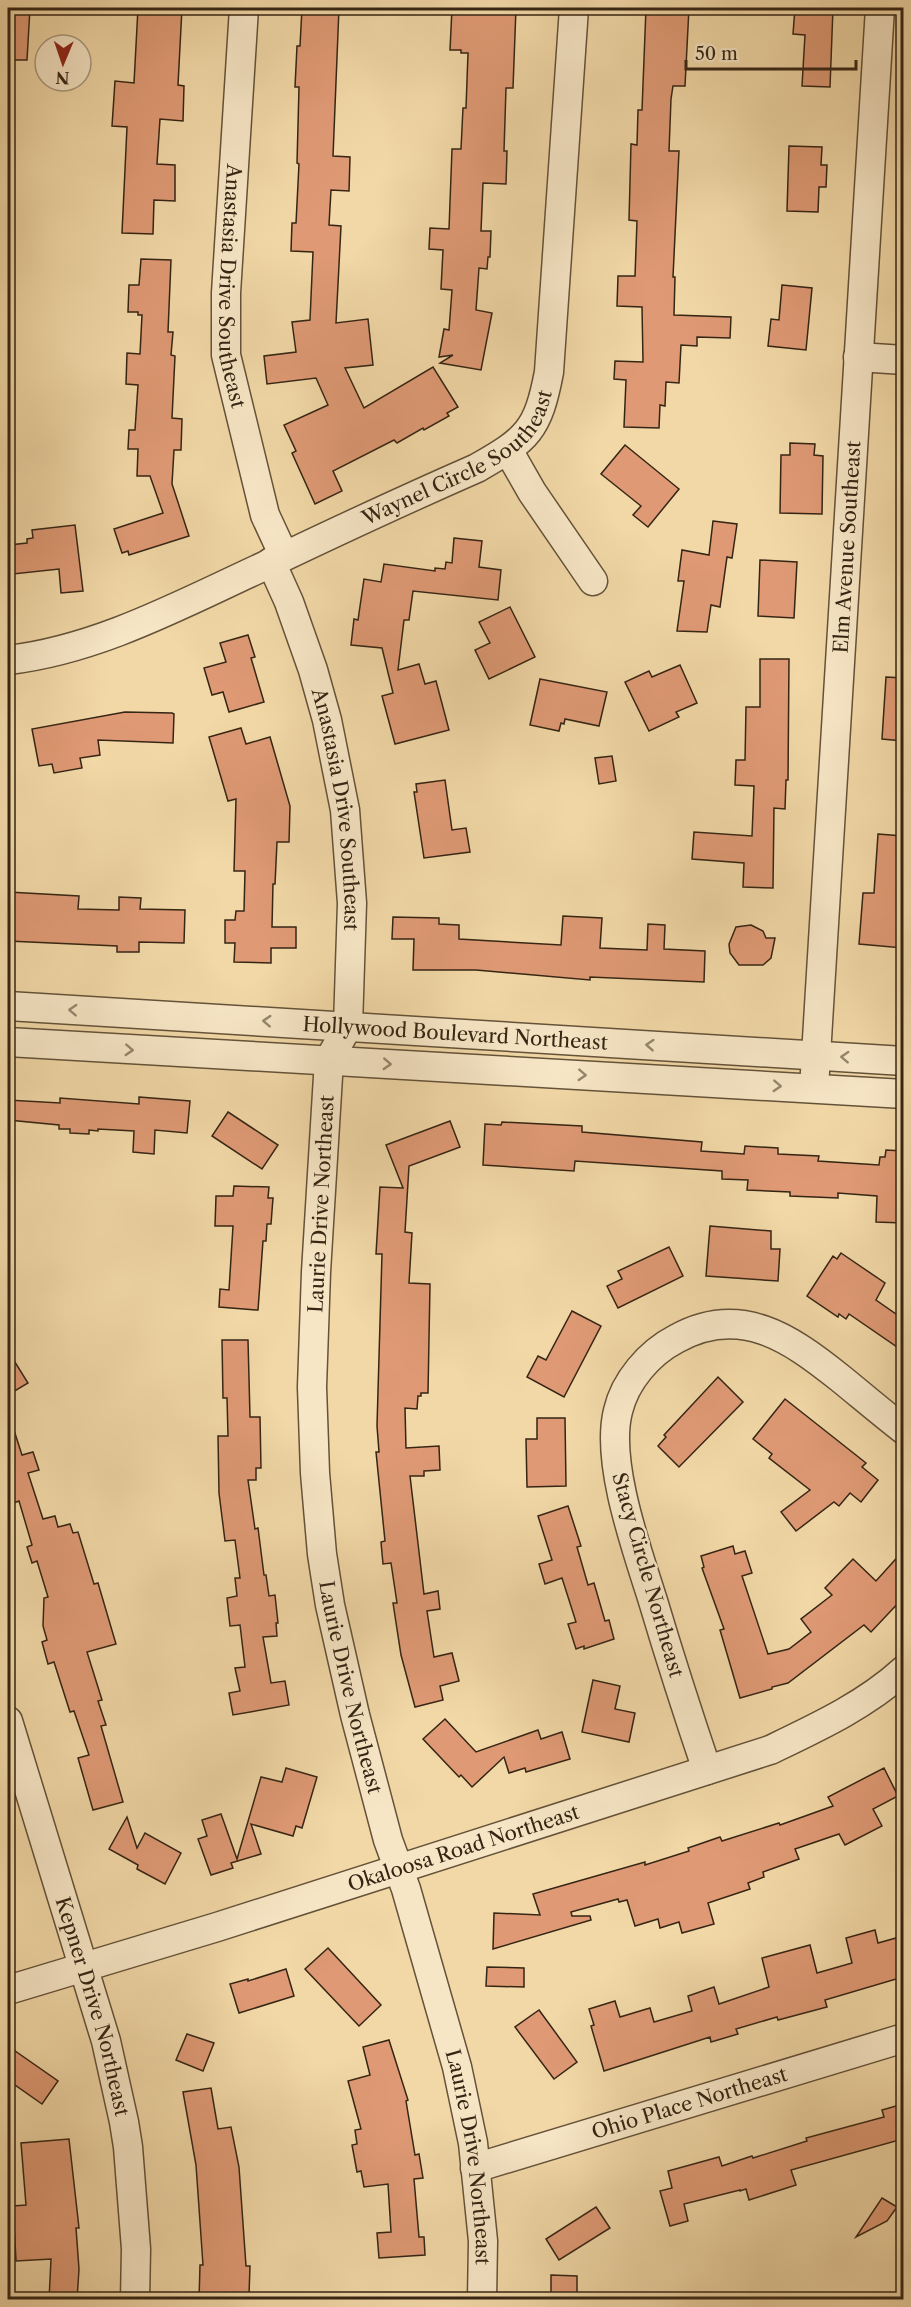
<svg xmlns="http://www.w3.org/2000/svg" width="911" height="2307" font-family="'Libre Caslon Text',serif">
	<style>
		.building { fill: #df9a75; stroke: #352514; stroke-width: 1.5 }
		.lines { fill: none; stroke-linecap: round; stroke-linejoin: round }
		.minor-casing { stroke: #645239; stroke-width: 31 }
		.minor { stroke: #f7e6c6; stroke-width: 28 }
		.oneway { stroke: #96866d }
		.labels { text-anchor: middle; stroke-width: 5; stroke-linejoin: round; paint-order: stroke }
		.street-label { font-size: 20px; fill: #352514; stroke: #f7e6c6 }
	</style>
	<rect width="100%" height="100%" fill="#f2d8a7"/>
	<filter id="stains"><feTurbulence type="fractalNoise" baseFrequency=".00333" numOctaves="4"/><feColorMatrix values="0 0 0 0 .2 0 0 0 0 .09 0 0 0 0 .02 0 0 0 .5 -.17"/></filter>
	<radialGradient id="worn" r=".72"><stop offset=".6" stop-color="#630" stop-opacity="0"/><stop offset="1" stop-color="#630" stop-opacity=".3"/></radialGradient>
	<!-- building -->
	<g class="building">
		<path d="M8,8h22l-3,52h-19z"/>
		<path d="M138,8h44l-4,77 6,1 -1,35 -23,-2 -3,45 18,1v36l-21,-1 -1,34 -31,-1 5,-106 -15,-1 3,-45 19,2z"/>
		<path d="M302,8h37l-6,148 17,1 -1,34 -18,-1 -2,35 12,1 -5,97 32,-4 5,46 -28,3 19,40 69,-41 25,40 -11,6 2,3 -25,14 -1,-2 -26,15 -3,-3 -61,31 9,20 -27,13 -23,-51 4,-2 -12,-26 44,-20 -12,-27 -49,6 -3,-28 32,-4 -4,-30 18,-2 3,-68 -22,-1 1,-28h4l3,-59 -2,-1 2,-76h-4l2,-41h3z"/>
		<path d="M452,8h64l-3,80h-7l-2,63h3l-1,33 -23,-1 -2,48h10l-1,26h-2l-1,12 -8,-1 -3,42 16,3 -11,57 -41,-7 13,-8 -14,2 5,-28 5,1 3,-40 -11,-1 2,-39 -14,-1 1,-21 19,1 3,-80h9l2,-41h3l2,-55h-7v-3h-11z"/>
		<path d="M646,8h43l-4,78h-12l-2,13 -2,52h10l-6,126h2l-1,38 57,2 -1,21 -33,-1v9l-16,-1 -2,38 -13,-1 -1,24 -5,-1 -1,23 -35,-1 2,-47 -12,-1 1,-18 28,1 -1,-55 -25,-1 1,-30h17l2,-55 -8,-1 2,-76 6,1 1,-35h4z"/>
		<path d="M795,8h38l-3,79 -28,-1 3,-51 -12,-1z"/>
		<path d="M789,146l33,1 -1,18h6l-1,22h-7l-1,25 -31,-1z"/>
		<path d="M141,259l30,1 -3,72h5l-2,23 4,1 -3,62 10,1 -1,31h-7l-2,34 17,52 -60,19 -1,-4 -6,2 -8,-24 49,-16 -13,-37h-13l1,-27h-10l1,-19h6l3,-45 -12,-1 1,-31 13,1 2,-39h-4v-3h-10l1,-27h10z"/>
		<path d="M782,285l30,3 -6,62 -38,-4 3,-27 8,1z"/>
		<path d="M790,443l25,1 -1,11 9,1 -1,58 -42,-1 1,-58h9z"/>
		<path d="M625,445l54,44 -31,38 -15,-12 8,-9 -40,-32z"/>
		<path d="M713,521l24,3 -5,34 -5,-1 -7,50 -9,-2 -4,27 -30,-1 7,-50h-6l4,-31 27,5z"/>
		<path d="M75,525l8,66 -22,2 -2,-24 -46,5 -4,-29 18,-2v-4l6,-1 -1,-8z"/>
		<path d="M454,538l28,3 -3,26 22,3 -3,30 -85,-9 -4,29h-5l-6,50 21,-6 6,20 11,-3 13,49 -54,14 -13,-48 11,-3 -11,-45 -31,-3 3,-26 4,1 6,-41 17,3 3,-18 51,7v-3l10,1 1,-7 6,1z"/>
		<path d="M760,560l37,2 -3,56 -36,-2z"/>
		<path d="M510,607l25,50 -46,22 -14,-29 15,-7 -11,-21z"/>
		<path d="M248,635l7,22 -4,1 13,44 -35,10 -6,-20 -11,3 -8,-27 22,-6 -6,-19z"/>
		<path d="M760,659h29l-1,121h-2l-1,29 -11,-1 -1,80 -30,-1 1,-24 -52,-4 2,-27 58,4 2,-50 -19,-1 1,-25h9l1,-53h14z"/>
		<path d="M680,665l17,38 -21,9 3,5 -30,14 -24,-49 24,-11 3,6z"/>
		<path d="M886,677l17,1v63l-21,-2z"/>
		<path d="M540,679l67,13 -8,34 -34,-7 -1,5 -3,-1 -2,8 -29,-6z"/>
		<path d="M125,712l47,1 2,1 -1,29 -75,-3 2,15 -20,3 2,10 -28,5 -2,-9 -13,2 -7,-37z"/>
		<path d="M241,728l5,16 24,-7 20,69 -1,36h-12l-2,42h-2l-1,43h24v21h-25v15l-37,-1 1,-19h-10v-23h10l1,-9h8l1,-40h-11l2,-72 -8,2 -19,-64z"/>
		<path d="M612,756l4,25 -17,3 -4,-26z"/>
		<path d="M445,780l7,50 14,-2 4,24 -46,6 -10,-66h3l-1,-8z"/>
		<path d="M878,834l25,2v112l-44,-4 4,-51h11z"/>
		<path d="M8,892l71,4 -1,13 41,1v-13l22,1 -1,11 45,1 -1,33 -45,-1v10h-22v-6l-109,-5z"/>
		<path d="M563,916l39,2 -2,30 47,2 1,-26 17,1 -1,24 41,2 -1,31 -114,-5v3l-114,-10h-63l1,-31h-22l1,-22 46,1v6l20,1v14l102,6z"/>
		<path d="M751,925l12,6 3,7h9l-4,20 -8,7h-24l-9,-12 -1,-9 7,-17z"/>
		<path d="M139,1097l51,4 -3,32 -32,-3 -1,24 -21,-2 1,-21 -36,-2v2l-9,-1v4l-19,-1v-4h-11v-4l-51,-5v-20l52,3v-5l79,6z"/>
		<path d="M228,1112l50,33 -16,24 -50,-33z"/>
		<path d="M450,1121l10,26 -51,19 -4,66 7,1 -3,50 21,1 -2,109h-7v3h-3l-1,13 -12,-1 1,40 33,-2 1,24 -16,1v5h-14l14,118 14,-3 2,18 -13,2 7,46 18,-4 7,28 -19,5 3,14 -28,7 -14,-52 -8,-52h4l-6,-40 -8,1 -2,-22 4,-1 -9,-89h3l-2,-26 5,-172h-6l4,-67 23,1 -17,-43z"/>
		<path d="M502,1122l80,4v6l120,10 -1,9 43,3 1,-8 33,2v6l41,2 -1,5 61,4 1,-8h5l1,-7 17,1v72l-27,-1 1,-26 -39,-3v5l-48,-2v-4l-43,-2 1,-10 -26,-1v-8l-147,-10 -1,10 -91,-6 2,-41 16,1z"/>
		<path d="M234,1186l35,1 -1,11h5l-2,26h-4l-1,17h-3l-5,69h-2l-37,-3 1,-18 9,1 4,-64h-18l1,-30h17z"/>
		<path d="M710,1226l61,5v18h9l-2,32 -72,-5z"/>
		<path d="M669,1247l14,29 -65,32 -11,-22 15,-7 -4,-8z"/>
		<path d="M841,1253l44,30 -9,17 27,19v32l-54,-37 -3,5 -7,-5 -1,3 -31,-21 26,-40 4,3z"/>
		<path d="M572,1311l29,15 -37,71 -37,-20 11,-21 8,4z"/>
		<path d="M222,1340h26l2,77h10l1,51h-5v12h-8l7,49 3,-1 6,47h2l3,21 6,-1 3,28h-2l1,13 -14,1 8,46 14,-2 4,24 -56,10 -4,-22 11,-2 -5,-23 10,-1 -5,-42 -10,1 -3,-28 10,-2 -2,-18h5l-5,-38 -10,1 -6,-48 -1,-57h10l-1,-38h-4z"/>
		<path d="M8,1351l20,32 -20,12z"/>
		<path d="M718,1377l25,25 -64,65 -21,-21 8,-9 -2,-2z"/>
		<path d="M785,1399l81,64 -4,4 16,13 -17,22 -11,-9 -11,13 -5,-4 -38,29 -15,-19 29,-22 -41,-32 3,-4 -19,-15z"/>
		<path d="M537,1418h28l1,68 -39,1 -1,-48h11z"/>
		<path d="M11,1421l11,34 11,-3 6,18 -11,3 15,46 12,-3 3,11 12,-3 3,9 5,-1 16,52 4,-1 18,61 -29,8 15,48 -4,1 8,24 -5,1 22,76 -30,8 -15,-52 11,-3 -15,-44 -4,1 -16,-50 -6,2 -6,-22 5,-2 -4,-14 1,-28 4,-1 -11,-36 -5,2 -5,-16 5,-2 -13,-44 -11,4v-83z"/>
		<path d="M568,1506l13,40 -4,1 11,38 6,-2 11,38 4,-1 5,19 -30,10v-3l-8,3 -8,-25 8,-2 -14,-44 -17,6 -6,-20 13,-4 -14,-44z"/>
		<path d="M733,1546l2,8 10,-3 7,22 -10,3 26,78 21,-5 22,-17 -10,-13 31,-24 -7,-7 28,-29 23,22 27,-30v47l-32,34 -7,-7 -76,58 -16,4v2l-32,9 -20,-68 4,-1 -22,-61 2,-1 -3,-11z"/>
		<path d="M593,1680l27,6 -5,23 20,4 -6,29 -47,-10z"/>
		<path d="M445,1719l31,33 62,-22 3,9 21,-7 8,27 -44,13 -1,-4 -16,5 -5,-16 -32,30 -11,-12 -2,2 -36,-38z"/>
		<path d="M286,1768l31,9 -15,51 -6,-2 -3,10 -42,-12 10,30 -30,9 2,5 -22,7 -13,-36 9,-3 -5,-16 19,-6 16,45 24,-82 21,5z"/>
		<path d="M884,1768l14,28 -25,13 9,17 -37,19 -6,-11 -44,15 4,10 -36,13 1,5 -16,6 2,6 -42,14 6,21 -32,9 -3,-11 -19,6 -2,-9 -23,7 -8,-26 -8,2 -1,-3 -47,13 1,4h18l1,4 -98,29 1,-36 46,2 -7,-21 112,-32v3l44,-14 -1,-3 32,-11 2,4 57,-18 1,2 53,-19 -5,-9z"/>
		<path d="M127,1817l10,31 8,-15 36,20 -16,31 -28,-15 1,-4 -29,-16z"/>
		<path d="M875,1930l3,13 18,-5 7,28v11l-78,23 2,7 -49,13 -1,-3 -41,12 2,5 -27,8 -1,-5 -106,34 -13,-45 3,-1 -5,-16 26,-8 5,16 30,-9 4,14 38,-11 -4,-15 26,-9 5,17 50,-17 -7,-29 48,-13 7,28 35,-10 -6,-25z"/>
		<path d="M328,1948l53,57 -22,21 -54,-57z"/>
		<path d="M487,1967l37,1v19l-38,-1z"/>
		<path d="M286,1969l8,27 -55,17 -9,-29 18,-5v2z"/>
		<path d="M539,2010l38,52 -23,17 -39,-52z"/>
		<path d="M187,2034l27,9 -11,28 -27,-11z"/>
		<path d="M389,2040l19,60 -2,1 9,54 4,-1 4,24 -9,1 5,58h5l1,18 -46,3 -2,-25 14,-1 -3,-48 -24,3 -3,-16 -4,1 -5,-27 5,-1 -2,-14 6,-1 -13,-48 22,-6 -7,-28z"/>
		<path d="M8,2046l50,35 -16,23 -34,-24z"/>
		<path d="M211,2088l7,41 13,-2 8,40 7,99h4l-1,29 -19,-1v6h-31l1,-35h3l-7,-100 -13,-73z"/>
		<path d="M903,2104v35l-112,31 5,15 -47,15 -3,-11 -6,2v-1l-56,14 4,17 -18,5 -10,-35 12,-3 -4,-17 51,-14 3,9 30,-10 1,2 54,-17 -1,-3 78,-21 -2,-7z"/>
		<path d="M69,2139l10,89h-3l3,41 -2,31h-28l2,-41 -35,2 -3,-55 13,-1 -5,-62z"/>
		<path d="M882,2198l15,9 -10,14 -31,16z"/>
		<path d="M596,2207l14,21 -51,32 -13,-21z"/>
		<path d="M551,2275l26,1v24h-26z"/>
	</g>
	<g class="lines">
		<defs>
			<g id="minor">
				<path id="s1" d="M244,8l-18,285v62l39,160 19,41"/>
				<path d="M858,357l46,3"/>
				<path d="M508,450l24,42 61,89"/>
				<path id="s2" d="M271,562l18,40 24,68 14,50 18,90 7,93 -4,123 -19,34 -13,212 -4,115 3,86 7,81 8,51 25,110 33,125 18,49 51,178 16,76 10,98 -1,59"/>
				<path id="s3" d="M8,660c88,-10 170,-54 250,-91 73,-35 146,-69 219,-101 51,-29 61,-38 72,-96l25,-364"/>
				<path id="s4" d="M8,1006l896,55"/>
				<path d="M8,1042l896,52"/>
				<path id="s5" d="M814,1088l66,-1080"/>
				<path id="s6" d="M8,1721l98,320 18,81 4,25 8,102 -1,51"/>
				<path d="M707,1770c-19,-56 -37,-112 -54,-169 -16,-51 -48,-139 -35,-190 7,-30 31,-58 58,-72 64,-36 114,-1 164,39 21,17 42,35 64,52"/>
				<path id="s7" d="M8,1990l209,-63 553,-177c46,-22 96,-45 134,-80"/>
				<path id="s8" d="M475,2168l429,-130"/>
			</g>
		</defs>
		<!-- minor casing -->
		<use href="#minor" class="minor-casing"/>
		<!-- minor -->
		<use href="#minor" class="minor"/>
	</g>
	<!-- one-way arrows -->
	<defs><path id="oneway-chevron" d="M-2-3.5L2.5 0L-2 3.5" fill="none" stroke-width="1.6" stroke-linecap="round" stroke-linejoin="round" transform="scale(1.5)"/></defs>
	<g class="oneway">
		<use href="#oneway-chevron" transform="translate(73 1010) rotate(-177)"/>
		<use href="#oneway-chevron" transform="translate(267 1021) rotate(-177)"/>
		<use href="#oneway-chevron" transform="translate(650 1045) rotate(-176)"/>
		<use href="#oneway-chevron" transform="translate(129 1050) rotate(3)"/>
		<use href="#oneway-chevron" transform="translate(845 1057) rotate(-177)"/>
		<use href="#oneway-chevron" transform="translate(387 1064) rotate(3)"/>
		<use href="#oneway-chevron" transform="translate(582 1075) rotate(3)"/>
		<use href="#oneway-chevron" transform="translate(777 1086) rotate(3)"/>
	</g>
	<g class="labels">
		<!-- street labels -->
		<g class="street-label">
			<text dy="7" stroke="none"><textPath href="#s1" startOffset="279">Anastasia Drive Southeast</textPath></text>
			<text dy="7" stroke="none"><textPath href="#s3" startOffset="500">Waynel Circle Southeast</textPath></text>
			<text dy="7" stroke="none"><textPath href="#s5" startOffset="542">Elm Avenue Southeast</textPath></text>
			<text dy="7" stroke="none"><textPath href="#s2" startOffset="258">Anastasia Drive Southeast</textPath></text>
			<text dy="7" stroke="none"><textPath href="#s4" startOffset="448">Hollywood Boulevard Northeast</textPath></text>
			<text transform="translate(321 1204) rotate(-87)" y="7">Laurie Drive Northeast</text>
			<text transform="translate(648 1575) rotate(74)" y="7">Stacy Circle Northeast</text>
			<text dy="7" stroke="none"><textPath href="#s2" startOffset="1146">Laurie Drive Northeast</textPath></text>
			<text dy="7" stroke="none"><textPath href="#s7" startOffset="477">Okaloosa Road Northeast</textPath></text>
			<text dy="7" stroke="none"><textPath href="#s6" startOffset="298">Kepner Drive Northeast</textPath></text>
			<text dy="7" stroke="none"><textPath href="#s8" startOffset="224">Ohio Place Northeast</textPath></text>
			<text dy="7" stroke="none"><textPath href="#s2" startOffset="1632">Laurie Drive Northeast</textPath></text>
		</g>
	</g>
	<!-- margin -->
	<rect width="911" height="2307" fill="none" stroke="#f2d8a7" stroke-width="30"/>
	<rect x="9" y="9" width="893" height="2289" fill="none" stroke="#352514" stroke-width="3"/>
	<rect x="15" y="15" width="881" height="2277" fill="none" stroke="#352514" stroke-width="1.5"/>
	<!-- north arrow -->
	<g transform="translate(63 63) rotate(182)"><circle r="28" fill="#f7e6c6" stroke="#a9997f" stroke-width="1.5"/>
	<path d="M0-4.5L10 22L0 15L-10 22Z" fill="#8f2418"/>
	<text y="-9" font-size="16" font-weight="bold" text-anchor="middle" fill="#352514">N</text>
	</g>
	<!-- scale -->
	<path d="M686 60v9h170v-9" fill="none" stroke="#352514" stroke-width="3"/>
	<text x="695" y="60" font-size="18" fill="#352514" stroke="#f7e6c6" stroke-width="4.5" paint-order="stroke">50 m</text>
	<rect width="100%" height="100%" filter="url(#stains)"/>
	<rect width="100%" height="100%" fill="url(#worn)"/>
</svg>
